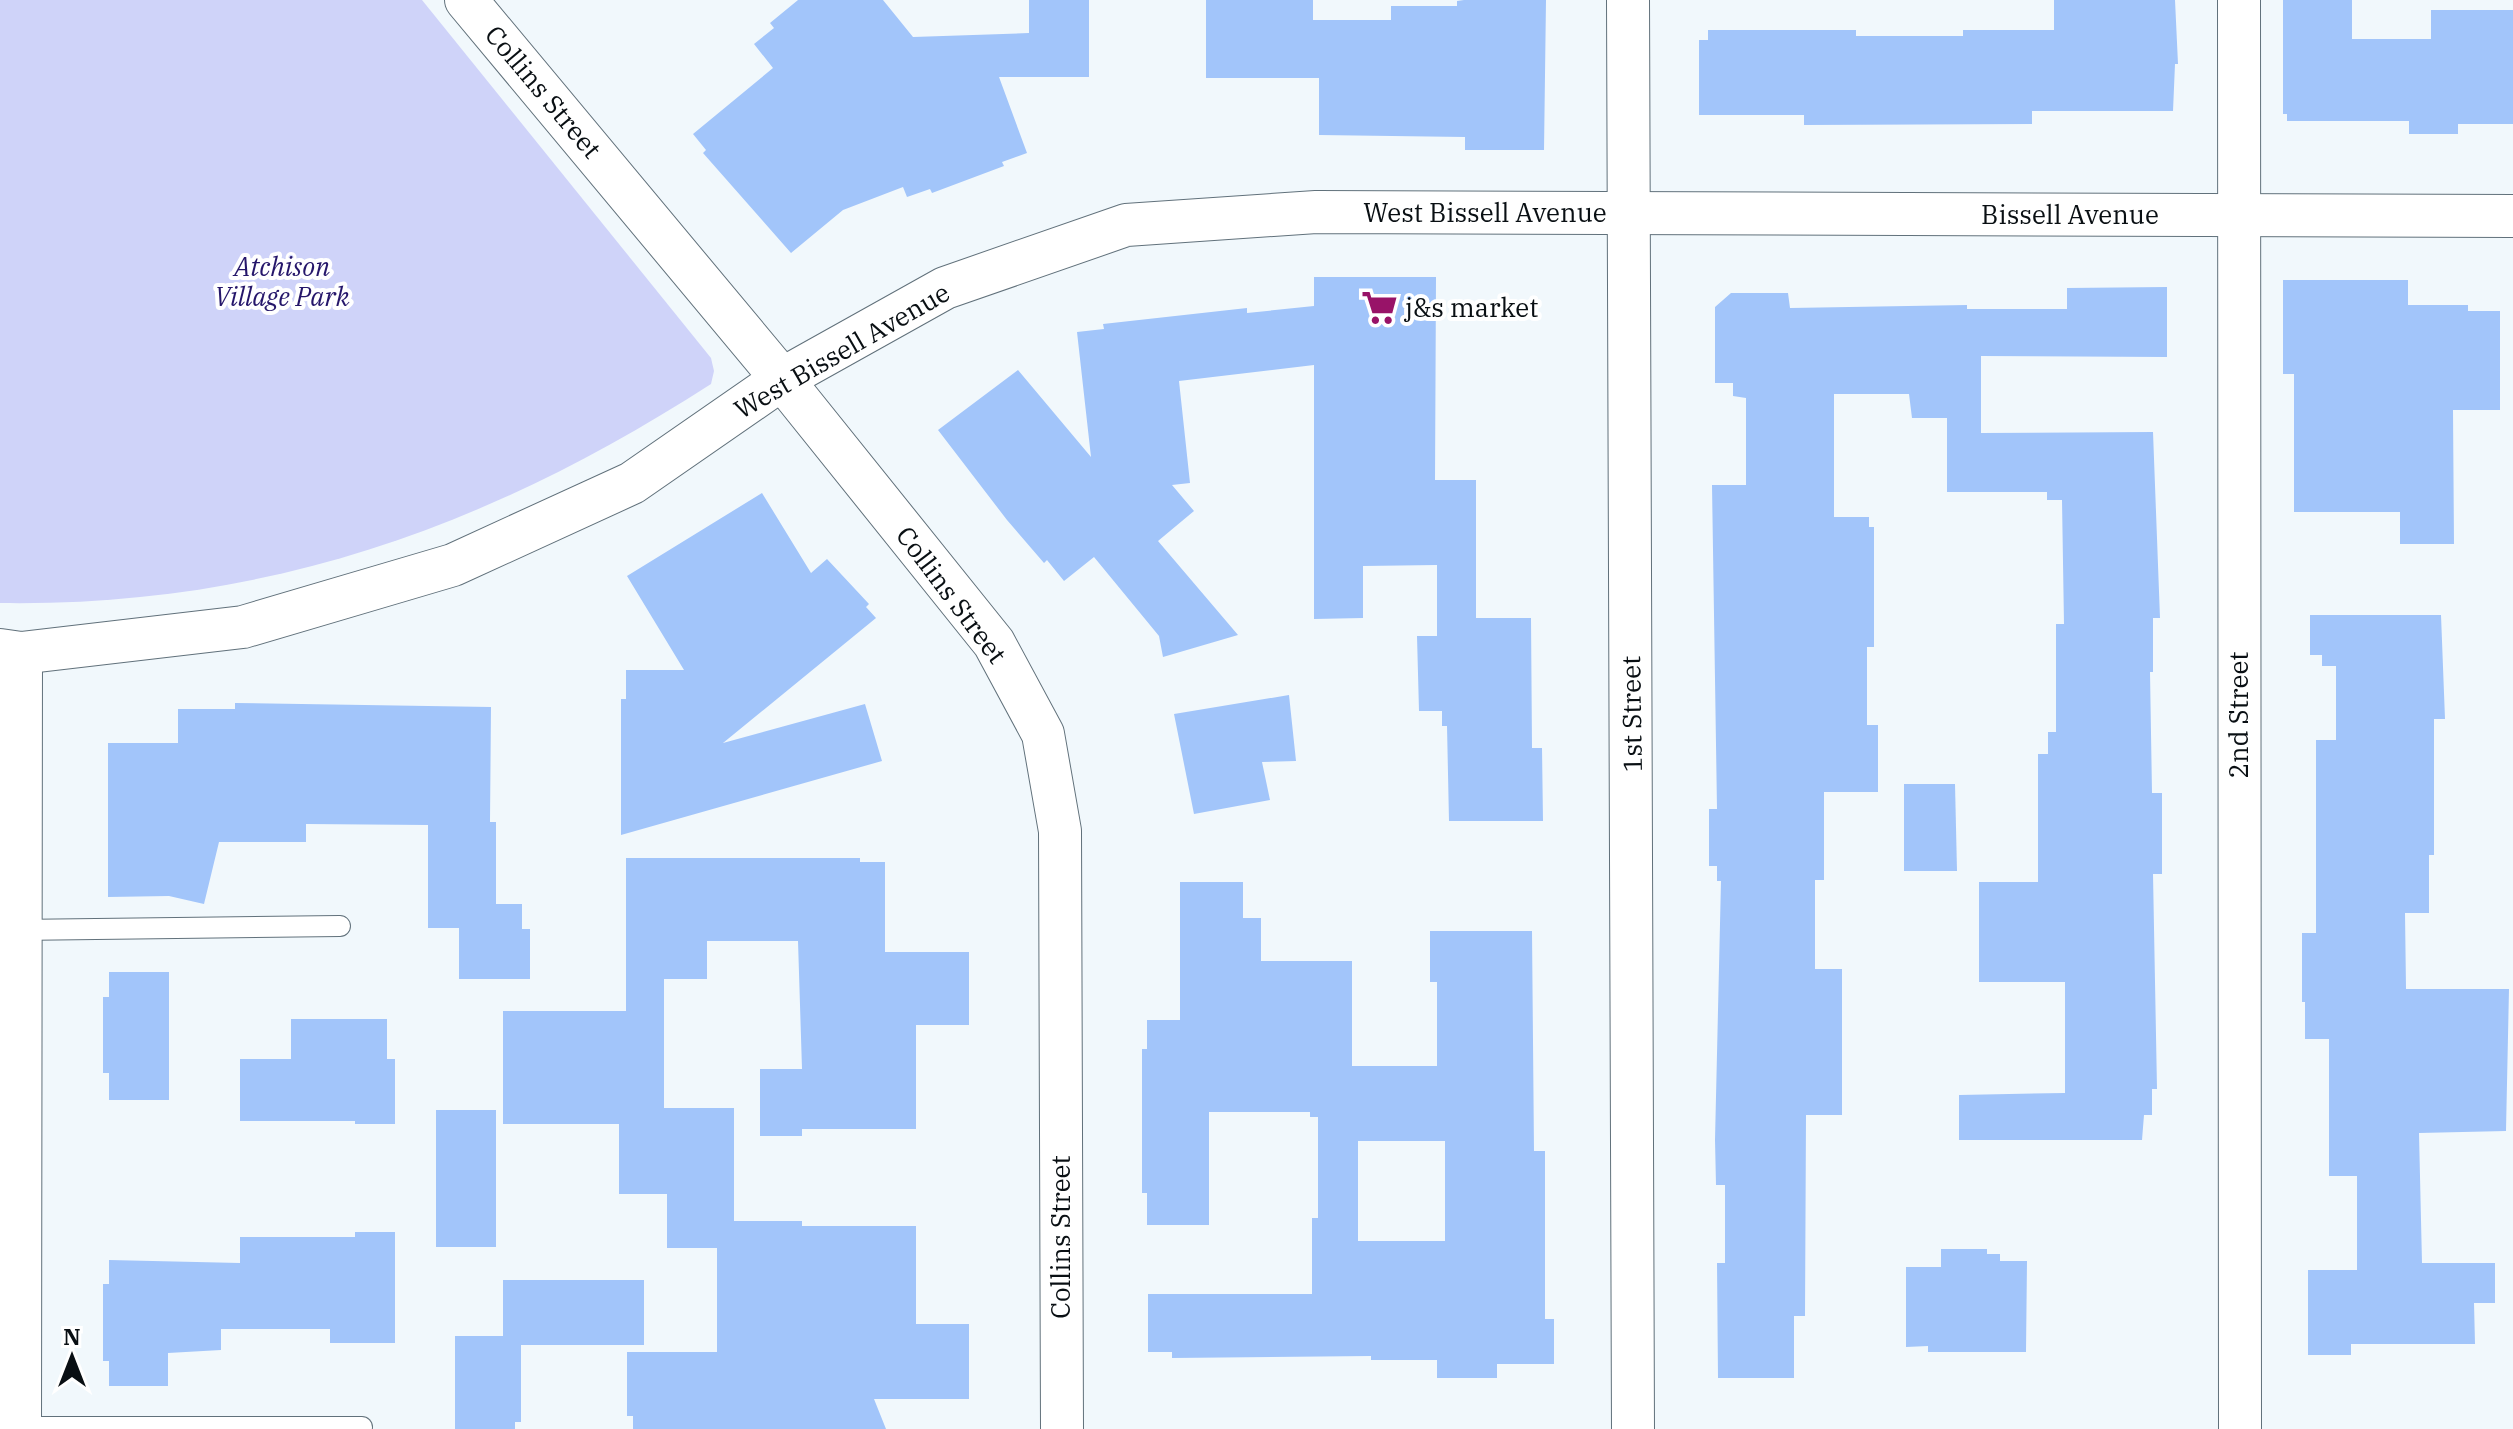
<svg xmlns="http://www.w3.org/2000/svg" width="2513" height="1429" font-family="'IBM Plex Serif',serif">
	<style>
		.green { fill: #cfd3f9 }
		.building { fill: #a2c5fa; fill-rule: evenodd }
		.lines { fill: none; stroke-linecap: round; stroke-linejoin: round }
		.lane-casing { stroke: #61717b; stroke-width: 22 }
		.street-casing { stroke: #61717b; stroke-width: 44 }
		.lane { stroke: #fff; stroke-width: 20 }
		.street { stroke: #fff; stroke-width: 42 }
		.labels { text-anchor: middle; stroke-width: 8; stroke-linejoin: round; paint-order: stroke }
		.street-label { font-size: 26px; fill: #090f13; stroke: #fff }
		.park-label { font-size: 26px; font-style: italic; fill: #25166a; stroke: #fff }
		.poi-label { font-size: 26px; fill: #090f13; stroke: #fff; text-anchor: start }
	</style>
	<rect width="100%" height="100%" fill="#f1f8fc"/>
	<!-- green -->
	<path class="green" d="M0,0h422l289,358 3,13 -3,13c-222,143 -445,223 -711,219z"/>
	<!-- building -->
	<g class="building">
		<path d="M798,0h85l30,37 116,-4v-33h60v77h-90l28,76 -25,9 2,4 -72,27 -2,-4 -23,8 -4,-10 -60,23 -52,43 -88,-100 3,-3 -13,-16 80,-66 -19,-24 20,-16 -4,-5z"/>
		<path d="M1206,0h107v20h78v-14h66v-5l7,-1h82l-2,150h-79v-13l-146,-2v-57h-113z"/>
		<path d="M2054,0h121l3,64h-3l-2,47h-141v13l-228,1v-10h-105v-75h9v-10h148v6h107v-6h91z"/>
		<path d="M2283,0h69v39h79v-29h82v114h-55v10h-49v-13h-122v-7h-4z"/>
		<path d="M1314,277h122l-1,203h41v138h55l1,130h10l1,73h-94l-2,-95h-5v-15h-23l-2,-75h20v-71l-74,1v52l-49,1v-254l-135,16 11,102 -18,2 22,26 -36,30 80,94 -75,22 -4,-21 -65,-79 -30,24 -17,-21 -3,3 -37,-43 -69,-90 80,-60 73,87 -14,-125 27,-3 -1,-5 144,-16v5l67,-7z"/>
		<path d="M2283,280h125v25h60v6h32v99h-47l1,134h-54v-32h-106v-138h-11z"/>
		<path d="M2167,287v70l-186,-1v77l172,-1 7,186h-7v54h-3l2,121h10v81h-9l4,215h-5v26h-8l-2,25h-183v-45l106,-2v-111h-86v-100h59v-128h10v-22h8v-108h8l-2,-124h-15v-8h-100v-74h-35l-3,-24h-75v123h35v10h5v120h-7v78h11v67h-54v88h-9v89h27v146h-36l-1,201h-11v62h-76l-1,-115h8v-78h-9l-1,-45 6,-259h-4v-15h-8v-57h8l-5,-324h34v-87l-13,-2v-13h-18v-76l16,-14h57l2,15 177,-3v4h100v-21z"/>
		<path d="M762,493l49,80 16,-14 42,45 -3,3 10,11 -153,125 142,-39 17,57 -261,74v-136h5v-29h58l-57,-94z"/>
		<path d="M2310,615h131l4,104h-11v136h-5v58h-24l1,76h103l-3,142 -87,2 3,130h73v40h-21l1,41h-124v11h-43v-85h49v-94h-28v-137h-24v-37h-3v-69h14v-193h20v-74h-14v-11h-12z"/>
		<path d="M1289,695l7,66 -34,1 8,38 -76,14 -20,-100z"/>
		<path d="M235,703l256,4 -1,115h6v82h26v25h8v50h-71v-51h-31v-103l-122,-1v18h-87l-15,62 -35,-8 -61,1v-154h70v-34h57z"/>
		<path d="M1904,784h51l2,87h-53z"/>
		<path d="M626,858h234v4h25v90h84v73h-53v104h-114v7h-42v-67h42l-4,-128h-91v38h-43v129h70v113h68v5h114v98h53v75h-95l12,30h-253v-13h-6v-64h90v-104h-50v-54h-48v-70h-116v-113h123z"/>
		<path d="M1180,882h63v36h18v43h91v105h85v-84h-7v-51h102l2,220h11v168h9v45h-57v14h-60v-18h-66v-4l-199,2v-6h-24v-58h164v-76h6v-101h-8v-5h-101v113h-62v-32h-5v-144h5v-29h33zM1358,1141h87v100h-87z"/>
		<path d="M109,972h60v128h-60v-27h-6v-76h6z"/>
		<path d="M291,1019h96v40h8v65h-40v-3h-115v-62h51z"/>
		<rect x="436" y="1110" width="60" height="137"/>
		<path d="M355,1232h40v111h-65v-14h-109v21l-53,3v33h-59v-25h-6v-77h6v-24l131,3v-26h115z"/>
		<path d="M1941,1249h46v5h13v7h27l-1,91h-98v-6l-22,1v-80h35z"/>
		<path d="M503,1280h141v65h-123v77h-6v7h-60v-93h48z"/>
	</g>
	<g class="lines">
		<defs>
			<g id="lane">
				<path d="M16,930l324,-4"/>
				<path d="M16,1427h346"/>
			</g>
			<g id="street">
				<path d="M466,0l316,379 212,264 49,91 17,97 2,598"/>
				<path d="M1628,0l5,1429"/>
				<path d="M2239,0l1,1429"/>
				<path d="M0,650l21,3 222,-26 210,-62 179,-82 150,-104 163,-91 181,-63 190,-13 1197,4"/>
				<path d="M20,1429l1,-776"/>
			</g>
		</defs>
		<!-- lane casing -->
		<use href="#lane" class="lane-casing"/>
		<!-- street casing -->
		<use href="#street" class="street-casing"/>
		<!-- lane -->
		<use href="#lane" class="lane"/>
		<!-- street -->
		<use href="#street" class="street"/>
	</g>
	<!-- icons -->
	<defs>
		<symbol id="supermarket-bare" viewBox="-9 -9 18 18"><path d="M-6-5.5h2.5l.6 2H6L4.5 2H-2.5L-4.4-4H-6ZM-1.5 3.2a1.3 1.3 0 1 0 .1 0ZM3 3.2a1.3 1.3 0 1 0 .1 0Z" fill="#981368" stroke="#fff" stroke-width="2.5" paint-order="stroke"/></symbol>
	</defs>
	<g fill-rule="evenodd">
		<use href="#supermarket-bare" x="1354" y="282" width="51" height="51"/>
	</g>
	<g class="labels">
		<!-- street labels -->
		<g class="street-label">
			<text transform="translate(543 92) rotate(50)" y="9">Collins Street</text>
			<text x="1485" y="222">West Bissell Avenue</text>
			<text x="2070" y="224">Bissell Avenue</text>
			<text transform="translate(842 351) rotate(-30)" y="9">West Bissell Avenue</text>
			<text transform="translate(951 595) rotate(53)" y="9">Collins Street</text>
			<text transform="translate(1632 714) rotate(-91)" y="9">1st Street</text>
			<text transform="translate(2239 715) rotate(-90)" y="9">2nd Street</text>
			<text transform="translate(1061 1237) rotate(-90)" y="9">Collins Street</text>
		</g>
		<!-- park labels -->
		<g class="park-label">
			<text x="282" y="276">Atchison<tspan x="282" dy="30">Village Park</tspan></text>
		</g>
		<!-- poi labels -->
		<g class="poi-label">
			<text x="1405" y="317">j&amp;s market</text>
		</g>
	</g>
	<!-- north arrow -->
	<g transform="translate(72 1357)" stroke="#ffffff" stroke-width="6" paint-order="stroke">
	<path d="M0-6L14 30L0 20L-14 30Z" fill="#090f13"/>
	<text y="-12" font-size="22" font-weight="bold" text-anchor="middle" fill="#090f13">N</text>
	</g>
</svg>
